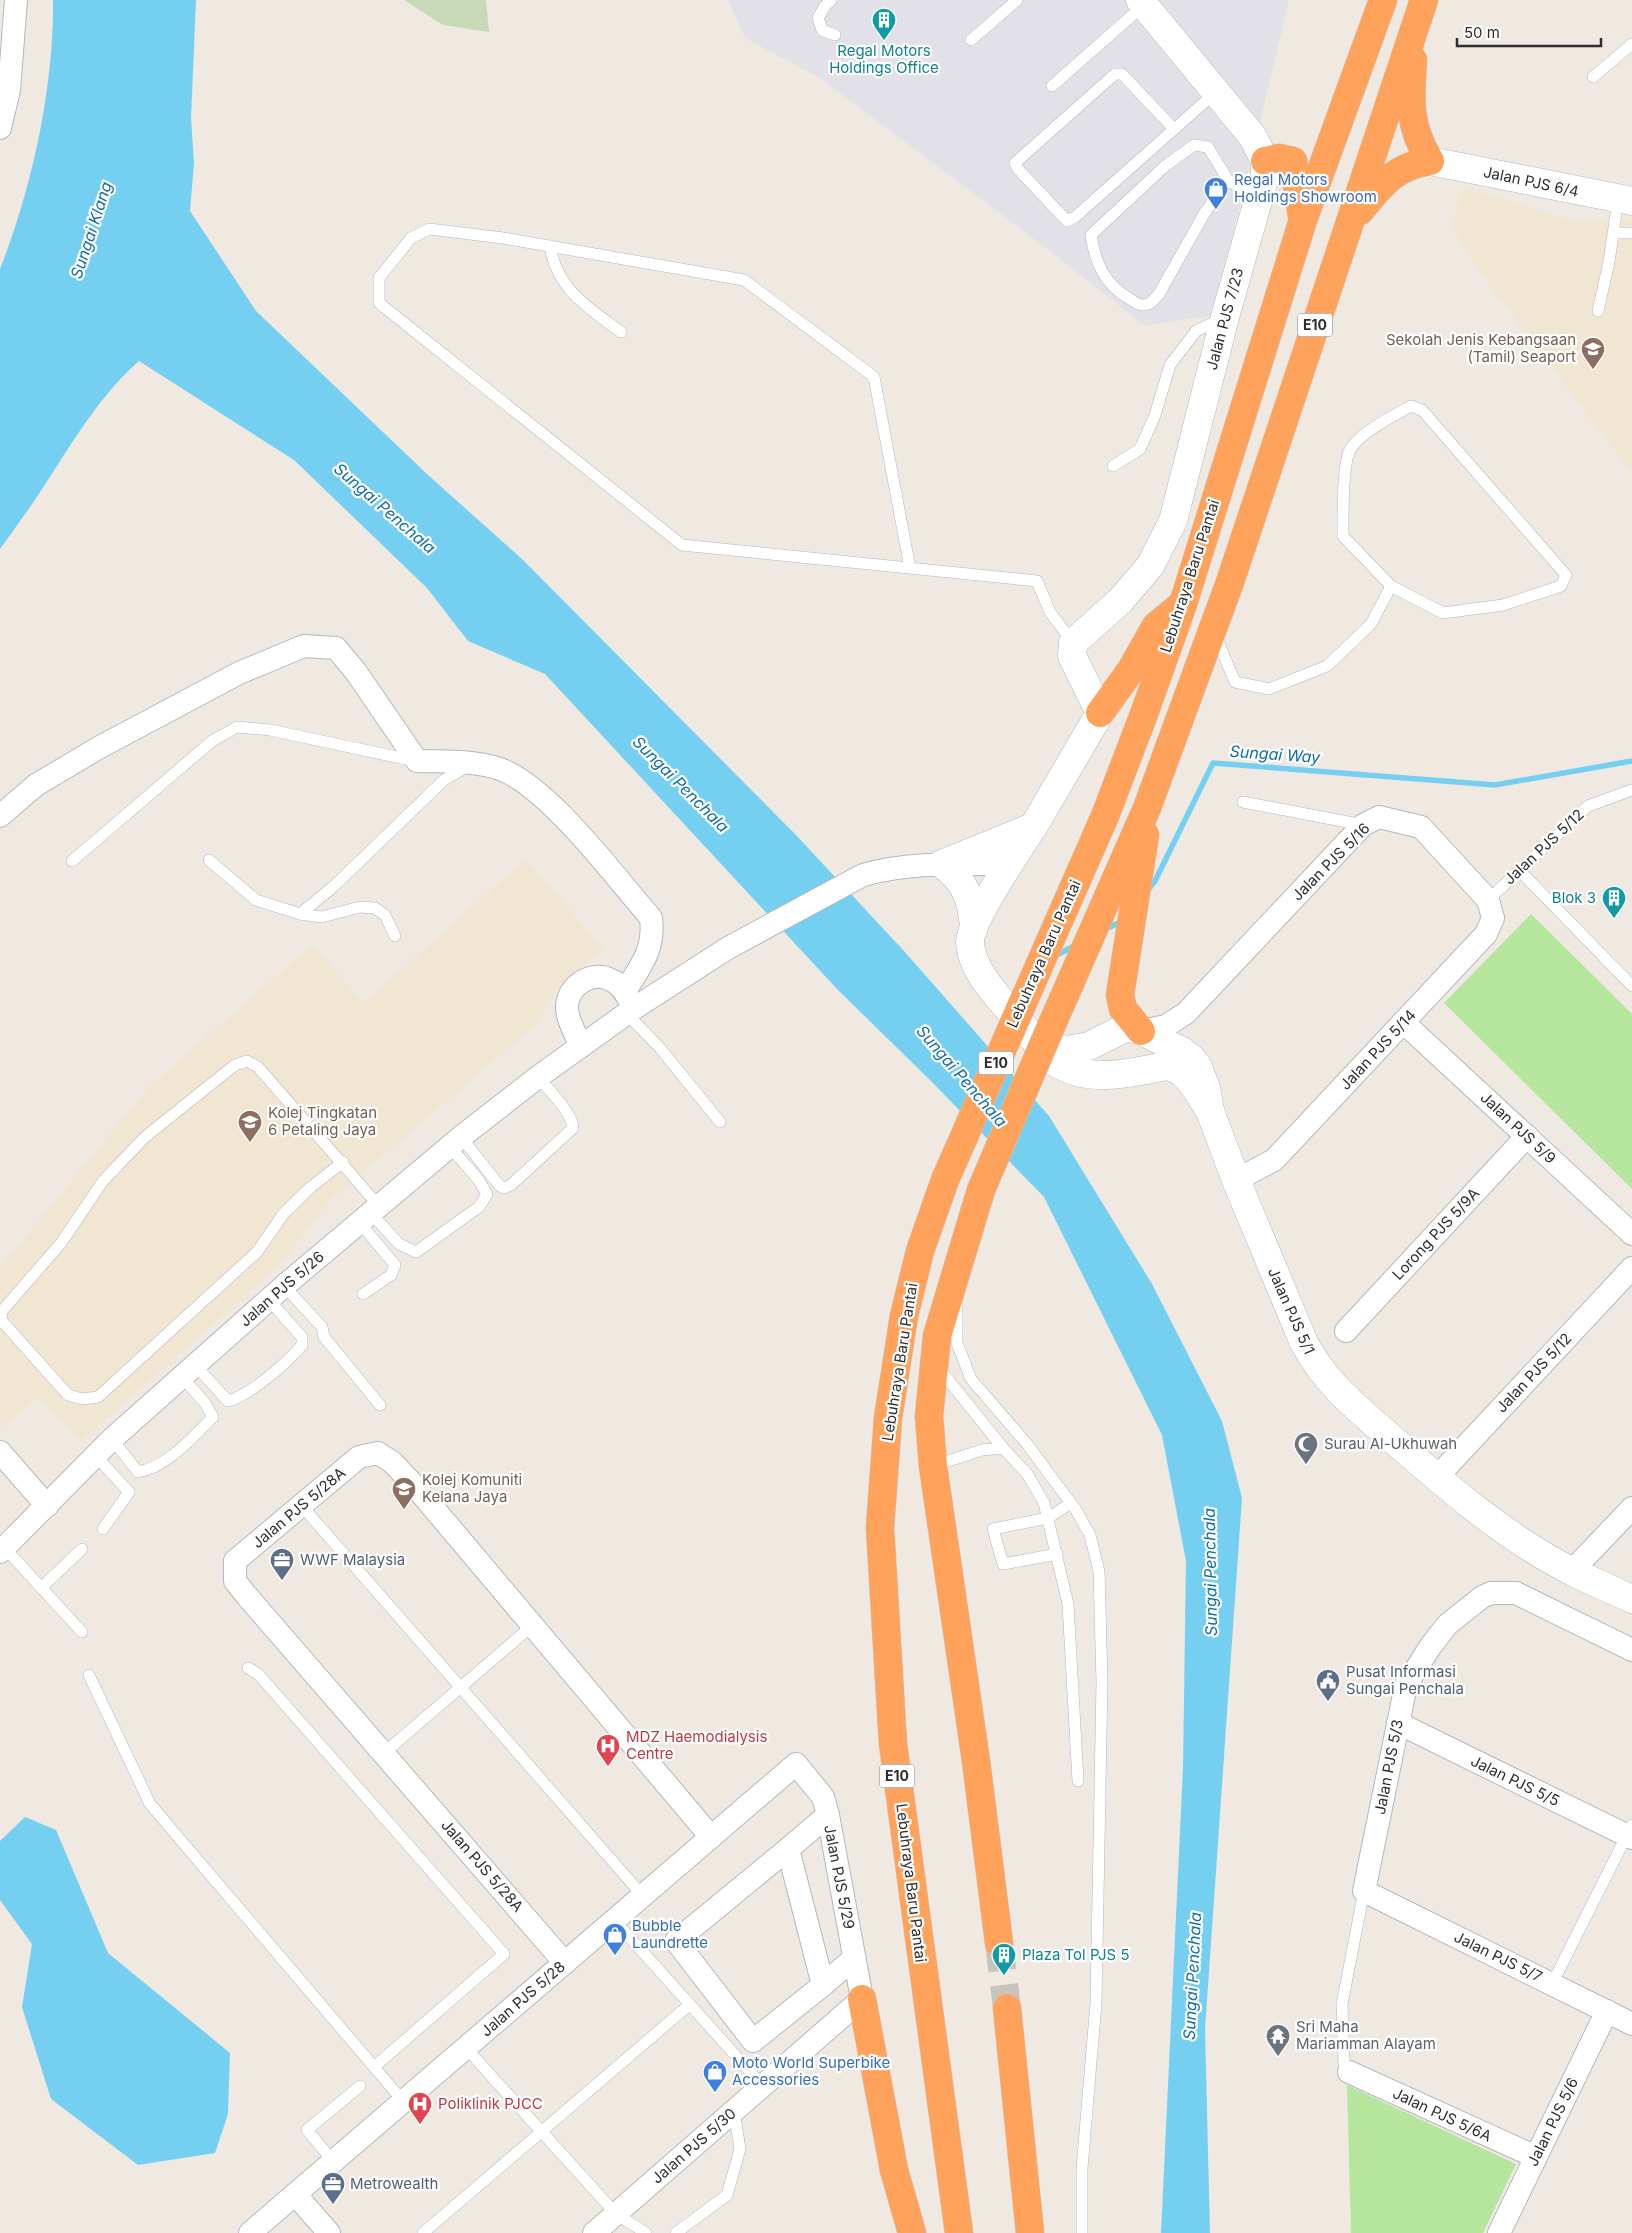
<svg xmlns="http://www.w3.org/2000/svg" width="1632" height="2233" font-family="Inter,sans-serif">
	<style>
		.industrial { fill: #e3e1e8 }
		.education { fill: #f0e6d1 }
		.green { fill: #b6e59e }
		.cemetery { fill: #c8d9b8 }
		.water { fill: #75cff0 }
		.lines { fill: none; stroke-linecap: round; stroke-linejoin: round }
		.stream { stroke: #75cff0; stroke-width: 5.5 }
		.motorway-tunnel { stroke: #c8c4bd; stroke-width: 28; stroke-dasharray: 28 14; stroke-linecap: butt }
		.service-casing { stroke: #b4b7c1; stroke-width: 12 }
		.minor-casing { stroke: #b4b7c1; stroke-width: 24 }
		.tertiary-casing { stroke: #b4b7c1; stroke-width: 29 }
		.motorway-casing { stroke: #c9c9c9; stroke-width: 29 }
		.service { stroke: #fff; stroke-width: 11 }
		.minor { stroke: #fff; stroke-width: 22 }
		.tertiary { stroke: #fff; stroke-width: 28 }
		.motorway { stroke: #ffa35c; stroke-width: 28 }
		.motorway-bridge-casing { stroke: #c9c9c9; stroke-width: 29; stroke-linecap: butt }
		.motorway-bridge { stroke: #ffa35c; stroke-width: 28 }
		.labels { text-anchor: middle; stroke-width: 4.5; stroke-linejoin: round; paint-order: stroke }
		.shield { fill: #fff; stroke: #6d6d6d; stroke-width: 1 }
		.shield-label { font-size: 14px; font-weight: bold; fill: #2e2e2e }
		.culture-label { font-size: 15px; fill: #0d838f; stroke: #fff }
		.shop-label { font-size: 15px; fill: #366cbe; stroke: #fff; text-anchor: start }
		.street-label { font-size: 15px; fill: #2e2e2e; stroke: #fff }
		.education-label { font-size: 15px; fill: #785e54; stroke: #fff; text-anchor: start }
		.worship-label { font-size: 15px; fill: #5b616d; stroke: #fff; text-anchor: start }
		.service-label { font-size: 15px; fill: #4e5e75; stroke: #fff; text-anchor: start }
		.health-label { font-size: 15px; fill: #be3a42; stroke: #fff; text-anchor: start }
		.water-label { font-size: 16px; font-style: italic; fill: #0d6fa3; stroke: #fff }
	</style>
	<rect width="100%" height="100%" fill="#efe9e1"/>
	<!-- industrial -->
	<path class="industrial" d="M728,0h561l-75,315 -69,11 -86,-68 -239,-180 -75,-40z"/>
	<!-- education -->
	<g class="education">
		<path d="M1464,188l114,34 54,-2v253l-156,-206 -25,-42z"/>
		<path d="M526,859l77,90 -49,43 -17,32 -209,178 -49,64 -199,176 -41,-46 -35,31 -4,-5v-154l151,-183 161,-140 52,58z"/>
	</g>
	<!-- green -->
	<g class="green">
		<path d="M1531,914l101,100v175l-188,-186z"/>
		<path d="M1347,2085l169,79 -33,69h-132z"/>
	</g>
	<!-- cemetery -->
	<path class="cemetery" d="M404,0h82l3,32 -46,-7z"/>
	<!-- water -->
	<g class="water">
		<path d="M53,0h143l-5,118 3,45 -4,48 66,100 172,164 95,85 272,274 109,117 145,165 103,168 70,137 20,77 -37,531 5,204h-49l22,-465 3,-207 -24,-126 -118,-238 -112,-115 -95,-93 -292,-315 -77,-33 -41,-53 -133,-128 -155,-99c-40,35 -66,81 -95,125 -14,22 -29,42 -44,63v-280c32,-81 54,-181 53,-269z"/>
		<path d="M25,1817l31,13 52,123 122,100 -2,61 -13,39 -77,12 -87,-66 -29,-92 10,-63 -32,-44v-59z"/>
	</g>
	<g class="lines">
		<!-- stream -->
		<g class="stream">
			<path d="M1147,891l8,-10 58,-118 282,22 137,-24"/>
			<path d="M1104,930l18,-9"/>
			<path d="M1053,957l23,-12"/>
		</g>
		<!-- motorway-tunnel -->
		<path class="motorway-tunnel" d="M999,1943l8,65"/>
		<defs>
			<g id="service">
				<path d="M831,0l-6,6 -7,12 4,12 13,5"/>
				<path d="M971,40l46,-40"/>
				<path d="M1593,77l39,-33"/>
				<path d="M1052,86l92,-81"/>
				<path d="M1174,129l-52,-55h-7l-100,89 3,6 49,52 8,-4 141,-125"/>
				<path d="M1228,180l-24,34 -45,80c-3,3 -7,9 -11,10 -7,3 -13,-1 -18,-5 -25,-14 -35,-36 -39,-64l74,-69 29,-21 14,2 20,33 30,19"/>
				<path d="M1614,233h18"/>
				<path d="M550,246c7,44 38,61 71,86"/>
				<path d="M1598,311l11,-49 9,-62"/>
				<path d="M1411,406l11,4 144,165 -5,11 -58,19 -60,8 -52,-27 -48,-50c0,-18 -1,-75 8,-88 12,-17 42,-32 60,-42z"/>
				<path d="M1113,466l27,-17 15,-34 15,-50 26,-34 25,-12"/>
				<path d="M910,568l-36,-191 -130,-97 -241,-42 -74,-9 -18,9 -32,40v25l303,242 355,36 13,31 23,31"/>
				<path d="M1215,634l20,48 34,7 58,-23 44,-42 20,-38"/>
				<path d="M1243,802l120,23"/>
				<path d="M209,860l47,40 44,14 22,3 38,-10 15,1 10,7 10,21"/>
				<path d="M72,861l140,-120 25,-14 33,3 145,31"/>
				<path d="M1520,871l112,115"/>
				<path d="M1488,900l100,-94 44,-16"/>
				<path d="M300,914l34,-28 110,-106 24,-14"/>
				<path d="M627,1014l33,34 60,74"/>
				<path d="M461,1137l38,48 5,3 7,-3 62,-57c-1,-16 -25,-39 -35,-51"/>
				<path d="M343,1162l-32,25 -27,26 -27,39 -159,145 -16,2 -14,-4 -67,-75 1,-9 59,-68 42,-62 42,-44 90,-72 12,-4 11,6 120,138"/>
				<path d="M370,1212l29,32 17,8 63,-45 8,-13 -9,-15 -29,-33"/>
				<path d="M359,1222l36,43 -4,10 -28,19"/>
				<path d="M284,1286l38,41 2,10 56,68"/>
				<path d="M957,1308v35l14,36 56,65 49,66 14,25 9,36 3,111 -6,321 -14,165v65"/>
				<path d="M195,1365l33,36c21,-5 60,-39 74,-56v-8l-33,-37"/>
				<path d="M938,1367l65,81 25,27 16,28 24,101 10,177"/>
				<path d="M112,1439l26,33c30,-5 54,-35 75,-55l-8,-14 -23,-26"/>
				<path d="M96,1456l33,36 -26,37"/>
				<path d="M933,1466l49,-16 21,-2"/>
				<path d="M301,1505l342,391"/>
				<path d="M2,1545l80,87"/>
				<path d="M1057,1554l-54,10 -10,-35 55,-11 23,-15"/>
				<path d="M42,1587l40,-38"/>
				<path d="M248,1668l10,6 246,280 -130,113"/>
				<path d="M89,1675l61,129 253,297"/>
				<path d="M384,1753l149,-128"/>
				<path d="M614,1920l149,166"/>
				<path d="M1552,1984l80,-159"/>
				<path d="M466,2048l150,166 30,19"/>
				<path d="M1349,2072l-5,-8 -2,-60 22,-113"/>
				<path d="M333,2161l-26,-31 53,-44"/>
				<path d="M423,2233l266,-228"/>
				<path d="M676,2233l51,-38 13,-46 -6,-38"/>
			</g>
			<g id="minor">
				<path d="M0,128l9,-38 7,-90"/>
				<path d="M0,816l36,-31 64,-38 139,-74 65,-27 32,2 20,24 61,89c26,1 54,-1 80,7 49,15 119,110 154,150 4,31 -10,48 -26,73"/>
				<path d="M1403,1022l229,212"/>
				<path d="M1141,1031l25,-5 20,-13 177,-188 16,-8 42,10 67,73 5,18 -7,16 -212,226 -38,20"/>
				<path d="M581,1046c-5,-12 -15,-27 -14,-41 2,-20 25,-35 44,-25 10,4 15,14 20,23"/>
				<path d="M1346,1331l181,-195"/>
				<path d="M0,1452l47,54"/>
				<path d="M1436,1478l196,-210"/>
				<path d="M0,1552l112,-113 172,-153 177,-149 77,-60 95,-68 95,-61 135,-73c45,-13 99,-11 145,-11"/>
				<path d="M1572,1571l60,-63"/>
				<path d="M1632,1650l-116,-57h-25l-9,4 -35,28 -17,22 -24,38 -42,206 268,133"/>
				<path d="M1398,1723l234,115"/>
				<path d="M828,1815l-40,34 35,136 31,-27"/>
				<path d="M788,1849l-112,92 77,100 70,-56"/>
				<path d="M565,1963l-319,-368 -11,-14v-20l124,-104 19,-4 14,9 22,23 297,352"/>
				<path d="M1349,2072l187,85"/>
				<path d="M295,2194l34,39"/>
				<path d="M250,2233l546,-469 27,33 5,18 34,184 -268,234"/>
				<path d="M1499,2233l108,-222"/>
			</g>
			<g id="tertiary">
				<path d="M1140,0l113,137 12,24v15l-40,141 -52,204 -23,45 -30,35 -47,42 -1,13 28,57c-22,37 -43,74 -65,111 -14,22 -66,97 -65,119 2,32 36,62 55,85 9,11 18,26 30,34 33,22 76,11 111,4 22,2 32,28 44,45"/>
				<path d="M1430,161l202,40"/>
				<path d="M942,864l91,-37"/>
				<path d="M942,864c23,17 30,35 32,63"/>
				<path d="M1038,1045l30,5 21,-4 38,-19 14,4 41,20 10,8 6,8 8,21 4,23 26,69 68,163c22,41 52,64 86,94 57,50 116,101 183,135 19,9 39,18 59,27"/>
			</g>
			<g id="motorway">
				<path d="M1265,161l14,-3 14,3 9,55"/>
				<path d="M1360,211c22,-27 34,-44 70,-50 -22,-35 -20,-61 -17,-101"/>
				<path d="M1100,713l31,-43 25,-44 23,-19"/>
				<path d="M1105,816l39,-102 39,-110 120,-384 80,-220"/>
				<path d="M1053,1022l94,-214 83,-226 194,-582"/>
				<path d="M1141,1031l-18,-22 -3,-14 25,-160"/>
				<path d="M981,1190l-44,146 -8,80 4,50 43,295 23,182"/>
				<path d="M904,1316l-16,102 -8,110 13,216 66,489"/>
				<path d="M862,1999l32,171 18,63"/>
				<path d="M1007,2008l23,225"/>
			</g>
		</defs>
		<!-- service casing -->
		<use href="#service" class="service-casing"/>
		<!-- minor casing -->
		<use href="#minor" class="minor-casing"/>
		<!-- tertiary casing -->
		<use href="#tertiary" class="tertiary-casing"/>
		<!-- motorway casing -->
		<use href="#motorway" class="motorway-casing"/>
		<!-- service -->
		<use href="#service" class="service"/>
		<!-- minor -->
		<use href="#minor" class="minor"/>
		<!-- tertiary -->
		<use href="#tertiary" class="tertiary"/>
		<!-- motorway -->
		<use href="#motorway" class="motorway"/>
		<defs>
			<g id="motorway-bridge">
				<path d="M981,1190l72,-168"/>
				<path d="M904,1316l16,-65 25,-71 160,-364"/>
			</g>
		</defs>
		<!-- motorway-bridge casing -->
		<use href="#motorway-bridge" class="motorway-bridge-casing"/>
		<!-- motorway-bridge -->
		<use href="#motorway-bridge" class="motorway-bridge"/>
	</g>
	<!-- icons -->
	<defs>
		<symbol id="building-pin" viewBox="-11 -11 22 30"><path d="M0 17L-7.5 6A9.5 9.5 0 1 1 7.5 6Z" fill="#0f9aa8" stroke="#fff"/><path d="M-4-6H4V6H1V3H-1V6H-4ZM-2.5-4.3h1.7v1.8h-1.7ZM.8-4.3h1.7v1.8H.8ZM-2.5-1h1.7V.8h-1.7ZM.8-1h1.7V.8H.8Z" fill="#fff"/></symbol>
		<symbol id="shop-pin" viewBox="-11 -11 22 30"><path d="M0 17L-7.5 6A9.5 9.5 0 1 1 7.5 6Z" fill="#3f7fe0" stroke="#fff"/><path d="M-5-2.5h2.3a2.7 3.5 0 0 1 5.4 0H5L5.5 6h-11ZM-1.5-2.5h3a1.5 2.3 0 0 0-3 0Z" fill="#fff"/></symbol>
		<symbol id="school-pin" viewBox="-11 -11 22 30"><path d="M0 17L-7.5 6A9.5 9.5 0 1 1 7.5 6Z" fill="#8d6e63" stroke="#fff"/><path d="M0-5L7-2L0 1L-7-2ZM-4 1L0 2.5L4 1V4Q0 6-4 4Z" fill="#fff"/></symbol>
		<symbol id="university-pin" viewBox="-11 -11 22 30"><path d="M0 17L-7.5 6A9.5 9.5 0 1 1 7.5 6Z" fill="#8d6e63" stroke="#fff"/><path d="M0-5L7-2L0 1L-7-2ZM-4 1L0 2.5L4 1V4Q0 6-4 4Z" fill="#fff"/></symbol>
		<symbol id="mosque-pin" viewBox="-11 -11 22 30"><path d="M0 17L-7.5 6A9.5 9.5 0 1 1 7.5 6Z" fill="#6b7280" stroke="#fff"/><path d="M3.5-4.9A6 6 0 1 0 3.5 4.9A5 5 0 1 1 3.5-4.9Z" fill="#fff"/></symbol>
		<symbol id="office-pin" viewBox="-11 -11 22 30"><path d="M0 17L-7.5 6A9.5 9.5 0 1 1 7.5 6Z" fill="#5c6f8a" stroke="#fff"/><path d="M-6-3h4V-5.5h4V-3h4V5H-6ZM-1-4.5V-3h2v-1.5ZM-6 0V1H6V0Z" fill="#fff"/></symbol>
		<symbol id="civic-pin" viewBox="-11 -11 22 30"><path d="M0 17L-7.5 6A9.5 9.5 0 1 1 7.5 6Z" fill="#5c6f8a" stroke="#fff"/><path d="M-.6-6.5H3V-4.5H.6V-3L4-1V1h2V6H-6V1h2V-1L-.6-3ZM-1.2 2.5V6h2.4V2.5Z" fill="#fff"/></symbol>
		<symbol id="hospital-pin" viewBox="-11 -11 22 30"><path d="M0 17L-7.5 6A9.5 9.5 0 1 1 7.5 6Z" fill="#e0444e" stroke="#fff"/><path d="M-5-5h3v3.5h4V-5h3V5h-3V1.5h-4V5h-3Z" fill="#fff"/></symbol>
		<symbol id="temple-pin" viewBox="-11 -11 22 30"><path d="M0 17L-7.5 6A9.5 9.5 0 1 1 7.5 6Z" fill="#6b7280" stroke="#fff"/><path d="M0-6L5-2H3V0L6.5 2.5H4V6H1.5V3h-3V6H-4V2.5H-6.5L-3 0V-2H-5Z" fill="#fff"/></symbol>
	</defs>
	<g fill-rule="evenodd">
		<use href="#building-pin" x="870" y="6" width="28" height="38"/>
		<use href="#shop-pin" x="1202" y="175" width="28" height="38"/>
		<use href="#school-pin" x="1579" y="335" width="28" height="38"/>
		<use href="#building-pin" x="1600" y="884" width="28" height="38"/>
		<use href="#university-pin" x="236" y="1108" width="28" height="38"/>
		<use href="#mosque-pin" x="1292" y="1430" width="28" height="38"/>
		<use href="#university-pin" x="390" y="1475" width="28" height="38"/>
		<use href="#office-pin" x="268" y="1546" width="28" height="38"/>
		<use href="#civic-pin" x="1314" y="1667" width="28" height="38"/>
		<use href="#hospital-pin" x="594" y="1732" width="28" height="38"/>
		<use href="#shop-pin" x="601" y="1921" width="28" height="38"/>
		<use href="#building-pin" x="990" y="1941" width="28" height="38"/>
		<use href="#temple-pin" x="1264" y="2022" width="28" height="38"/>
		<use href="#shop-pin" x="701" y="2058" width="28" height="38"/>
		<use href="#hospital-pin" x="406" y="2090" width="28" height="38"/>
		<use href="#office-pin" x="319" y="2170" width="28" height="38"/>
	</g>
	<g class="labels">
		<!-- shield labels -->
		<g class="shield">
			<rect x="1297.5" y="313.5" width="35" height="23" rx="4"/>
			<rect x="978.5" y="1051.5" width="35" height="23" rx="4"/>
			<rect x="879.5" y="1764.5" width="35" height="23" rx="4"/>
		</g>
		<g class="shield-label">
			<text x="1315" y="330">E10</text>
			<text x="996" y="1068">E10</text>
			<text x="897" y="1781">E10</text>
		</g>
		<!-- culture labels -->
		<g class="culture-label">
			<text x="884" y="56">Regal Motors<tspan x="884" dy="17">Holdings Office</tspan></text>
			<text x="1596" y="903" text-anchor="end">Blok 3</text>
			<text x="1022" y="1960" text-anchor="start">Plaza Tol PJS 5</text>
		</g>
		<!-- shop labels -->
		<g class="shop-label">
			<text x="1234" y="185">Regal Motors<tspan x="1234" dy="17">Holdings Showroom</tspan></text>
			<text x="632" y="1931">Bubble<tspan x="632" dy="17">Laundrette</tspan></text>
			<text x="732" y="2068">Moto World Superbike<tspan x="732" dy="17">Accessories</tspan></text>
		</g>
		<!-- street labels -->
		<g class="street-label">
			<text transform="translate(1531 182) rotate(12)" y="5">Jalan PJS 6/4</text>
			<text transform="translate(1225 319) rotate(-75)" y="5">Jalan PJS 7/23</text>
			<text transform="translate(1190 576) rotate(-72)" y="5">Lebuhraya Baru Pantai</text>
			<text transform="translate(1544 847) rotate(-43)" y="5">Jalan PJS 5/12</text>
			<text transform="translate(1331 862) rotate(-45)" y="5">Jalan PJS 5/16</text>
			<text transform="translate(1044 954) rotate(-66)" y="5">Lebuhraya Baru Pantai</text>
			<text transform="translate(1378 1050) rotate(-47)" y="5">Jalan PJS 5/14</text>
			<text transform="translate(1518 1128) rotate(43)" y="5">Jalan PJS 5/9</text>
			<text transform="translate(1436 1234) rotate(-47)" y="5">Lorong PJS 5/9A</text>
			<text transform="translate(282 1289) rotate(-41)" y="5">Jalan PJS 5/26</text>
			<text transform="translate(1291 1311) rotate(66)" y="5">Jalan PJS 5/1</text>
			<text transform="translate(900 1362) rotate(-81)" y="5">Lebuhraya Baru Pantai</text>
			<text transform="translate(1534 1373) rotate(-47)" y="5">Jalan PJS 5/12</text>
			<text transform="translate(299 1508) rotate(-40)" y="5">Jalan PJS 5/28A</text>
			<text transform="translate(1389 1767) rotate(-79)" y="5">Jalan PJS 5/3</text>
			<text transform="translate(1515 1781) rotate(26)" y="5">Jalan PJS 5/5</text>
			<text transform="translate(482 1866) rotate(49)" y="5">Jalan PJS 5/28A</text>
			<text transform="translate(839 1877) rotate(79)" y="5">Jalan PJS 5/29</text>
			<text transform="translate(911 1883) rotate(83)" y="5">Lebuhraya Baru Pantai</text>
			<text transform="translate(1498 1957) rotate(26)" y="5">Jalan PJS 5/7</text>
			<text transform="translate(523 1999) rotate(-41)" y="5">Jalan PJS 5/28</text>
			<text transform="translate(1442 2115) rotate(25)" y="5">Jalan PJS 5/6A</text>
			<text transform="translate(1553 2122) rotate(-64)" y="5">Jalan PJS 5/6</text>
			<text transform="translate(694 2146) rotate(-41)" y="5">Jalan PJS 5/30</text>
		</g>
		<!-- education labels -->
		<g class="education-label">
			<text x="1576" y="345" text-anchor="end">Sekolah Jenis Kebangsaan<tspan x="1576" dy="17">(Tamil) Seaport</tspan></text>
			<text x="268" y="1118">Kolej Tingkatan<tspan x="268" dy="17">6 Petaling Jaya</tspan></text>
			<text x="422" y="1485">Kolej Komuniti<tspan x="422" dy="17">Kelana Jaya</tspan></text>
		</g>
		<!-- worship labels -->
		<g class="worship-label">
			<text x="1324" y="1449">Surau Al-Ukhuwah</text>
			<text x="1296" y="2032">Sri Maha<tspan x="1296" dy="17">Mariamman Alayam</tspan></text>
		</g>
		<!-- service labels -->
		<g class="service-label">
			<text x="300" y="1565">WWF Malaysia</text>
			<text x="1346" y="1677">Pusat Informasi<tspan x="1346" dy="17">Sungai Penchala</tspan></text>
			<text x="350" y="2189">Metrowealth</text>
		</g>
		<!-- health labels -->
		<g class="health-label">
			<text x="626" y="1742">MDZ Haemodialysis<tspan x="626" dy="17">Centre</tspan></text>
			<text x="438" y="2109">Poliklinik PJCC</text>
		</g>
		<!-- water labels -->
		<g class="water-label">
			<text transform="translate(91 230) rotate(-72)" y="6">Sungai Klang</text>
			<text transform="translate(385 508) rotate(41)" y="6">Sungai Penchala</text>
			<text transform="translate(1275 754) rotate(4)" y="6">Sungai Way</text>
			<text transform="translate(681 784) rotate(45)" y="6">Sungai Penchala</text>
			<text transform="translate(962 1076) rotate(49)" y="6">Sungai Penchala</text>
			<text transform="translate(1210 1572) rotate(-91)" y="6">Sungai Penchala</text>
			<text transform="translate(1192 1976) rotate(-87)" y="6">Sungai Penchala</text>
		</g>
	</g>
	<!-- scale -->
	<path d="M1457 38v8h144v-8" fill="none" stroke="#2e2e2e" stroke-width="2.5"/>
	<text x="1464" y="38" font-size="15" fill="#2e2e2e" stroke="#ffffff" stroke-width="4" paint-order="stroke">50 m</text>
</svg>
